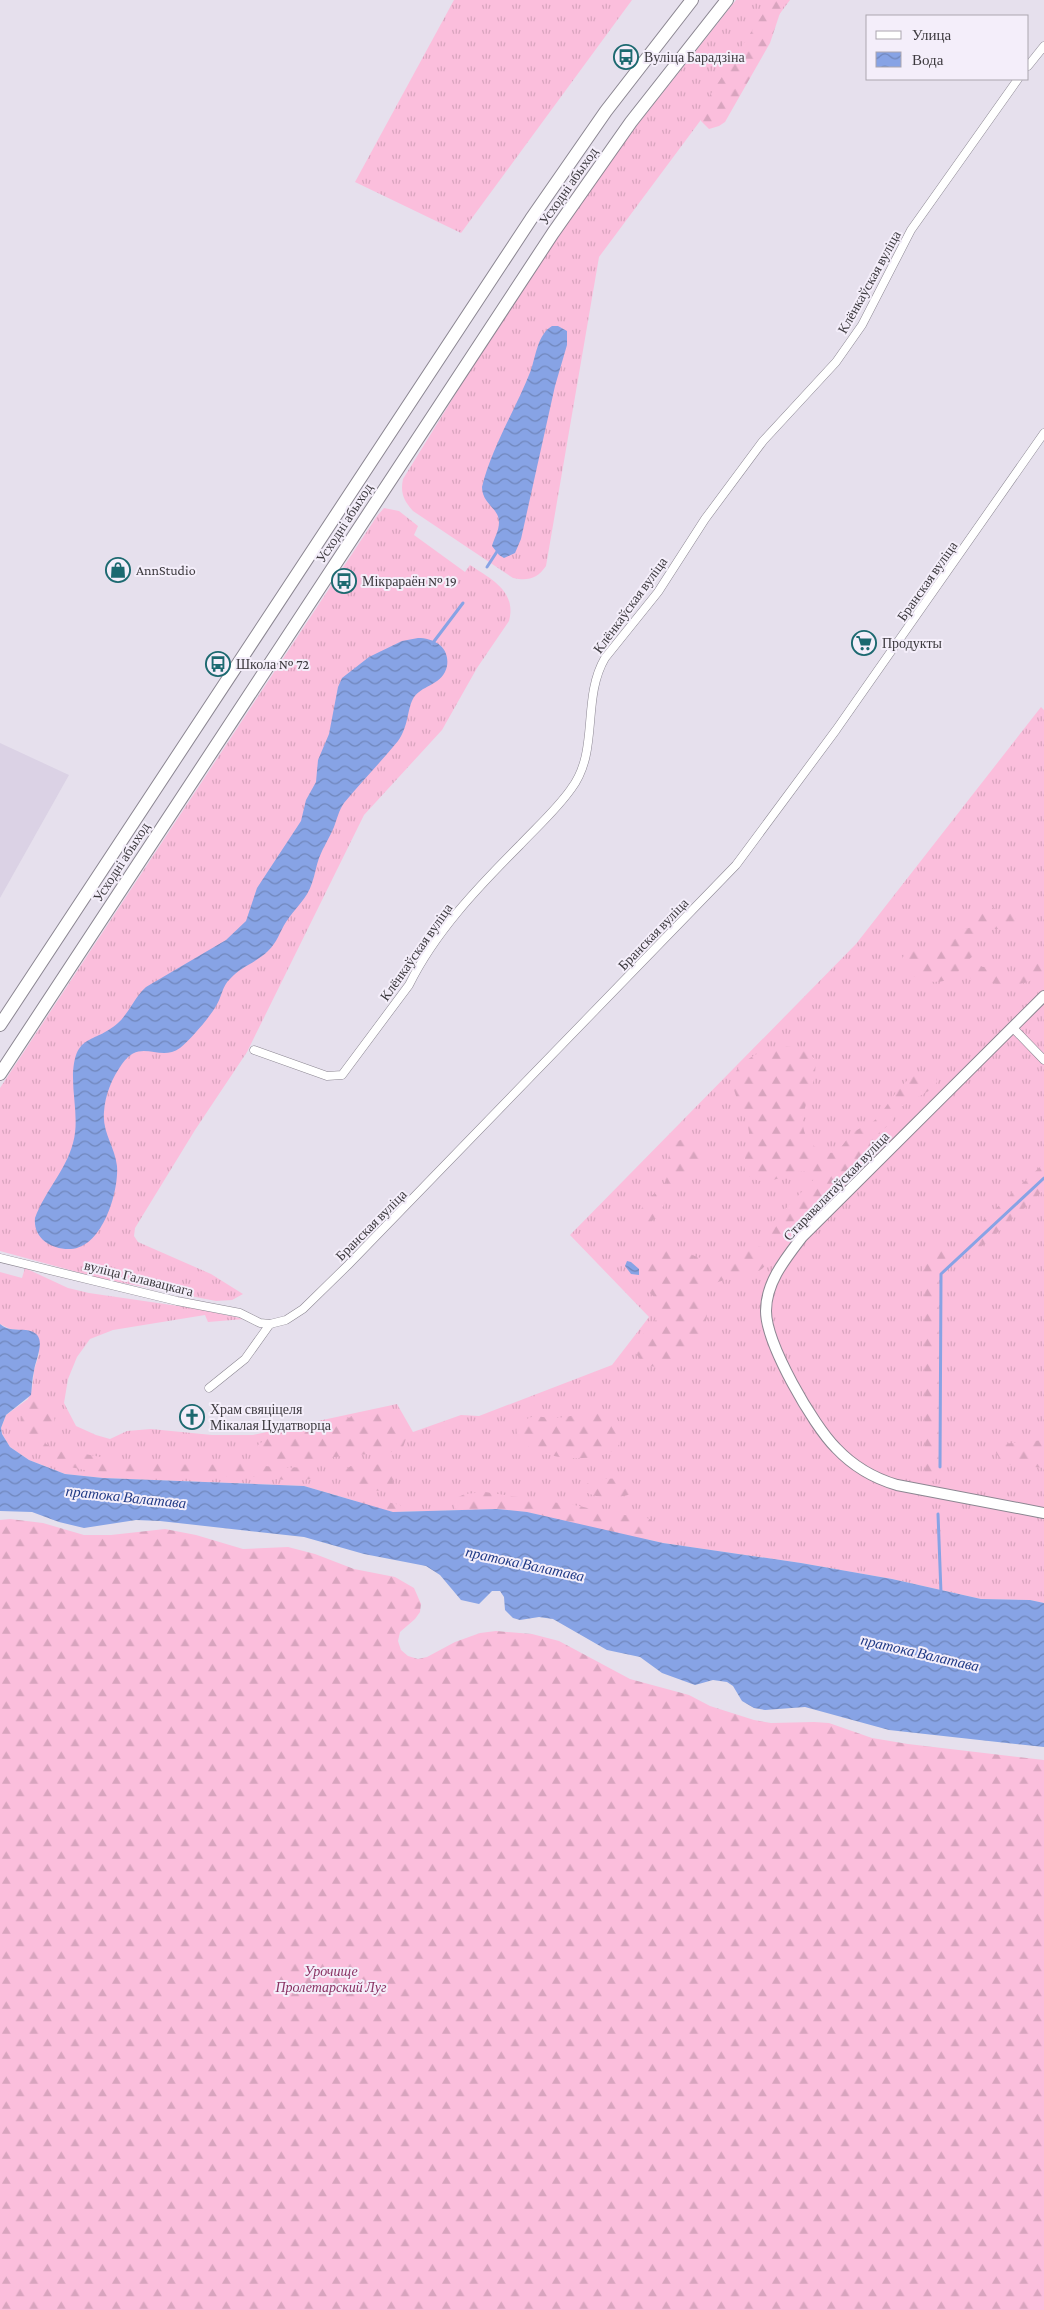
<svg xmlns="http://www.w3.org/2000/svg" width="1044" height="2310" font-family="'Crimson Pro',serif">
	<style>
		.built { fill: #dbd2e5 }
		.grass { fill: url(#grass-tufts) }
		.forest { fill: url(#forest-firs) }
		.water { fill: url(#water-waves) }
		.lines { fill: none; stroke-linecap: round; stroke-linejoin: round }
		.stream { stroke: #87a3e5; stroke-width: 3 }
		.minor-casing { stroke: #8b8691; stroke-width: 9 }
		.tertiary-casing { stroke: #8b8691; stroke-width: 12 }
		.primary-casing { stroke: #8b8691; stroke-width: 14 }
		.minor { stroke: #fff; stroke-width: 8 }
		.tertiary { stroke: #fff; stroke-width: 10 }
		.primary { stroke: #fff; stroke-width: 12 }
		.labels { text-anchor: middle; stroke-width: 4; stroke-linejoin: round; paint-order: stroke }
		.poi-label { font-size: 14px; fill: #3d3a3f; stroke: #f4eefa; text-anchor: start }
		.street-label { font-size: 14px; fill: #3d3a3f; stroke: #f4eefa }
		.park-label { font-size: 14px; font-style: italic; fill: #8a3364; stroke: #f4eefa }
		.water-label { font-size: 15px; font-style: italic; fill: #203a86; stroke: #f4eefa }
	</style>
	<defs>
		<pattern id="grass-tufts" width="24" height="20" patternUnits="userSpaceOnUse" patternTransform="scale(1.25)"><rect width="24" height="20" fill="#fbbedc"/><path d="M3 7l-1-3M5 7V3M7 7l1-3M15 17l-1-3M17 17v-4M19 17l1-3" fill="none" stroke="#d8a4be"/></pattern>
		<pattern id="forest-firs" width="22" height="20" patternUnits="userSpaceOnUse" patternTransform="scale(1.25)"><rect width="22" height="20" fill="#fbbedc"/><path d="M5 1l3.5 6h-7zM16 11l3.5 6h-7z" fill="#d8a4be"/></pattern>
		<pattern id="water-waves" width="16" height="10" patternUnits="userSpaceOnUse" patternTransform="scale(1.25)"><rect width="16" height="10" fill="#87a3e5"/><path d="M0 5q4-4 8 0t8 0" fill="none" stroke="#7086bb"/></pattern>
	</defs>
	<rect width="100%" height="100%" fill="#e6e0ed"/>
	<!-- built -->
	<path class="built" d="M0,743l69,32 -69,123z"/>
	<!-- grass -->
	<g class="grass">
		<path d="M454,0h178l-171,233 -106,-51z"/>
		<path d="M736,0h54l-191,257 -53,309c-9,13 -18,15 -33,12l-100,-67c-9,-10 -13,-18 -10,-32l92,-149 73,-110 70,-96z"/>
		<path d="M384,508l15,3 19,15 -4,9 51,37 5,-7c21,14 47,26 39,56l-32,47 -35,62 -78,85 -117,237 -52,78 -60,98 -1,8 4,6 73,32 32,20 -11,6 -16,1 -113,-22 -103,-28v-163l377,-572z"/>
		<path d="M1041,707l3,3v893l-14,-3 -49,-1 -89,-20 -91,-16 -138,-20 -136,-31 -30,-3 -104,3 -89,-26 -201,-8 -38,-4 -36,-14 -19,-13 -8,-13 -1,-6 5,-13 22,-16 4,-10 2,-19 5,-16 -8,-23 -21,-2 -10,-5v-52l22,6 3,-10 43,20 21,5 110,16 45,10 -36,3 -3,-7 -92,15 -23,9 -13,18 -9,22 -4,24 12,23 20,9 14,4 17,-8 24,-2 61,6h41l144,-31 16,28 48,-17 18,1 133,-51 37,-48 -79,-82 286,-291z"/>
	</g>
	<!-- forest -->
	<g class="forest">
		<path d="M772,0h15l-7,13 -10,30 -45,79 -6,4 -10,3 -8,-8v-12z"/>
		<path d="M984,906l26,6 6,5 -1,6 -6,6h-17l-10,5 -5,7 -3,14 -11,10 -9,13c-17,8 -49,4 -52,-19l5,-9 9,-3 15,1 17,-15 25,-6 5,-17z"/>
		<path d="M1044,953v19c-17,15 -33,14 -54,11 -7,-1 -13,-1 -19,-4l-2,-4 3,-7c10,-4 17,1 27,3 19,5 33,-4 45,-18z"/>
		<path d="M783,1046l17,2 14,10c9,28 -29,62 0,88 7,5 14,8 22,6 7,-5 11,-15 18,-20 8,-6 17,-7 24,-15 12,-13 33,-57 58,-41l1,6 -5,7 -33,19 -8,15 -18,15 -7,16 -23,21 -49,57 -11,7h-6l-7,-6 1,-9 44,-46 1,-4c-20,-13 -46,21 -70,0 -5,-14 4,-28 3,-42 -3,-28 -33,-50 -2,-72 11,-8 23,-13 36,-14z"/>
		<path d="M683,1139c7,1 13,3 17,8 15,17 -22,36 -30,47 -7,9 -11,28 -24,29l-5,-5c-4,-17 20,-25 25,-38 6,-15 -3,-35 17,-41z"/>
		<path d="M1044,1163v27l-59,54 -9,5h-5l-5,-8 5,-9z"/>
		<path d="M755,1246l7,1 7,8c-2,31 -56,14 -68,41 1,7 6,11 6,18 0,23 -44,70 -66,46 -4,-3 -6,-8 -5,-13 2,-12 19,-23 25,-34 -1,-21 -19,-16 -17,-39 0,-9 -2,-12 3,-20 25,-18 46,8 72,7 15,-1 23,-9 36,-15z"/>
		<path d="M936,1247l7,2 4,6 -9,24v194l-2,5 -3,3 -5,-2 -3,-5 -1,-182 -3,-17 5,-22z"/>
		<path d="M32,1401l11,1 11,12 1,13 -10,6 -2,4 3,7 11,7 23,2 36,7 81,5 45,-2 39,5 26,-1 6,4v6c-6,7 -44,1 -55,0 -38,-1 -77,-2 -115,-4 -23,0 -46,0 -68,-5 -29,-6 -75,-40 -43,-67z"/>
		<path d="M598,1411l16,5c11,11 11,21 2,33 -21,13 -57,11 -79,2 -17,-6 -32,-24 -8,-33 9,-4 17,1 27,0 14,-1 28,-5 42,-7z"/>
		<path d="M376,1412c16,1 26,8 31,24l-4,11 -11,5 -115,10 -10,-2 -9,-6v-9l9,-7 23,-8z"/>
		<path d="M1044,1440v28l-38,-4 -5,-3 -5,-8 1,-5 6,-4z"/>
		<path d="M383,1464c9,4 14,12 10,22l-8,5c-13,1 -34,-7 -41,-18v-3l7,-4z"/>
		<path d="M619,1478l9,1 6,5 1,7c-9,9 -42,8 -50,0v-6l8,-5z"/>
		<path d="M485,1492l95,14 32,9h25l13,4 4,4 1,7c-2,8 -8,9 -16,9l-112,-27 -30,-3 -38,1 -5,-2v-6l2,-4 9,-4z"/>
		<path d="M355,1494l45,11 3,5c-9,5 -45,-4 -50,-12z"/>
		<path d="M10,1519l33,4 41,12h27l54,-6 31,6 47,14 45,-2 27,7 39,15 41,8 19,11 7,16 -1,8 -5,7 -15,13 -2,9 3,9 7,6 10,3 9,-2 28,-15 25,-9 16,-2 36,3 27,7 71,38 59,16 21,11 44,14 17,3 43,-1 15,1 43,15 36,6 136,16v550h-1044v-790z"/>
	</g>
	<!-- water -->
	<g class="water">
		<path d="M552,326h6l9,5v14l-12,41 -34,153 -6,14 -11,5 -5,-3 -7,-9c2,-8 7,-15 7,-24 0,-14 -17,-18 -17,-35 10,-41 34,-78 49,-117 5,-15 7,-36 21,-44z"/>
		<path d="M418,638c16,0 32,9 29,28 -4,19 -23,18 -33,31 -7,11 -5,29 -16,44 -17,21 -37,41 -54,62 -5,7 -7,16 -10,24 -4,10 -11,20 -15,31 -3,8 -4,17 -7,25 -5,16 -17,25 -26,39 -6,9 -9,21 -18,29 -11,11 -28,16 -38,28 -8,7 -8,18 -14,27 -7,12 -25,33 -36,42 -21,15 -39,-11 -58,16 -10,14 -17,31 -18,48 -2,20 11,35 13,54 2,26 -15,82 -46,83 -20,1 -38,-11 -36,-31 10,-27 31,-48 38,-75 6,-21 0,-44 0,-65 1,-46 20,-33 45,-55 11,-10 16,-25 28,-36l80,-47 20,-19 11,-33 44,-67 5,-21 10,-18 2,-22 11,-26 9,-47 4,-9 27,-21 33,-16z"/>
		<path d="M627,1261l4,1 8,7v6l-8,-1 -6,-8z"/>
		<path d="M0,1324c8,7 16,5 26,6 24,3 10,27 8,41 -2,8 -2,16 -3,24l-25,20 -5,13 1,6 8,13 19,13 36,14 38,4 201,8 89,26 104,-3 30,3 136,31 138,20 91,16 89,20 49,1 14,3v144l-155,-17 -84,-23 -40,3 -11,-2 -12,-7 -9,-15 -6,-4 -14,-2 -18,5 -33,-12 -22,-16 -33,-7 -54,-31 -14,-2 -19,3 -7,-2 -8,-8 -1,-13 -4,-6h-8l-13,13 -18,-4 -21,-25 -14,-9 -62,-12 -60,-17 -144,-16 -24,-1 -52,8 -25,-6 -27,-10 -32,-1z"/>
	</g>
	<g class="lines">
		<!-- stream -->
		<g class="stream">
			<path d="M487,567l11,-17"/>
			<path d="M432,644l31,-41"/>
			<path d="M940,1467l1,-193 103,-96"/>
			<path d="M938,1514l3,79"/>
		</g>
		<defs>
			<g id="minor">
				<path d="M1028,66l16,-20"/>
				<path d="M1013,1028l31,32"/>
				<path d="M254,1050l73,26 15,-1 67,-90c26,-53 69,-98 111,-140 17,-18 37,-36 51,-56 29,-38 10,-90 34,-131l53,-66 47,-73 58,-78 73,-79 26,-37 49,-95 107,-151"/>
				<path d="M0,1258l177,43 63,12 20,10 10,1"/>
				<path d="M209,1388l36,-29 25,-35 16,-4 17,-11 45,-44 388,-400 100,-135 208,-297"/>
			</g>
			<path id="tertiary" d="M1044,996l-242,241c-16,21 -36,45 -36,74 0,33 47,114 70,137 17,18 37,30 61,37l147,28"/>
			<g id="primary">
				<path d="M0,1025l531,-806 75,-108 86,-111"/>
				<path d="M0,1074l553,-841 78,-111 96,-122"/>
			</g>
		</defs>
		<!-- minor casing -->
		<use href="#minor" class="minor-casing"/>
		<!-- tertiary casing -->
		<use href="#tertiary" class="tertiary-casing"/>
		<!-- primary casing -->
		<use href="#primary" class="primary-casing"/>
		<!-- minor -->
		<use href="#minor" class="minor"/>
		<!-- tertiary -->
		<use href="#tertiary" class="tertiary"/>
		<!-- primary -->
		<use href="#primary" class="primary"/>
	</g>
	<!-- icons -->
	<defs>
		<symbol id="bus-ring" viewBox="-11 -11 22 22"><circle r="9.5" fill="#f4eefa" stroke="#1c6970" stroke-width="1.5"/><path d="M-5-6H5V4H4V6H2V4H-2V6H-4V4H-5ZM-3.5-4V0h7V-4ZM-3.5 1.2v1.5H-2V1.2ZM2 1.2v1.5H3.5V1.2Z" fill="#1c6970"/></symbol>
		<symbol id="shop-ring" viewBox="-11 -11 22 22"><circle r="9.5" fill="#f4eefa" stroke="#1c6970" stroke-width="1.5"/><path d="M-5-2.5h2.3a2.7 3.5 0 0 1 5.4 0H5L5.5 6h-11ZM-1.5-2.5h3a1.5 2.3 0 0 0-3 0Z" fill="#1c6970"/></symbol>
		<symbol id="supermarket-ring" viewBox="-11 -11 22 22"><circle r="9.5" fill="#f4eefa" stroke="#1c6970" stroke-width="1.5"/><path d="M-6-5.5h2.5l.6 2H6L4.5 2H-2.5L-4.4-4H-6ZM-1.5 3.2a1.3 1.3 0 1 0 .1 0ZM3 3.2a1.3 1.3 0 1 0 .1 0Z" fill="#1c6970"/></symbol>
		<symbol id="church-ring" viewBox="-11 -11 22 22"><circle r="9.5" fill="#f4eefa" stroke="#1c6970" stroke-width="1.5"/><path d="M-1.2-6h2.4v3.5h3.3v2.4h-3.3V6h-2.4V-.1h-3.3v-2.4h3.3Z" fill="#1c6970"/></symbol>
	</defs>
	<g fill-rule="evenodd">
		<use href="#bus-ring" x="612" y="43" width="28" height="28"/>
		<use href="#shop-ring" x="104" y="556" width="28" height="28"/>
		<use href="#bus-ring" x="330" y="567" width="28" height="28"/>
		<use href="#supermarket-ring" x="850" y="629" width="28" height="28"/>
		<use href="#bus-ring" x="204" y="650" width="28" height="28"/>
		<use href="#church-ring" x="178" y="1403" width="28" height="28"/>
	</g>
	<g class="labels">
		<!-- poi labels -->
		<g class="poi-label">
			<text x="644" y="62">Вуліца Барадзіна</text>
			<text x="136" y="575">AnnStudio</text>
			<text x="362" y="586">Мікрараён № 19</text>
			<text x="882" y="648">Продукты</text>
			<text x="236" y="669">Школа № 72</text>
			<text x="210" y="1414">Храм свяціцеля<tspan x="210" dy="16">Мікалая Цудатворца</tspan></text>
		</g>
		<!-- street labels -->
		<g class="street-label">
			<text transform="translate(568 186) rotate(-55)" y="5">Усходні абыход</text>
			<text transform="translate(869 282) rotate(-61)" y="5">Клёнкаўская вуліца</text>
			<text transform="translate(344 523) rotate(-57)" y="5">Усходні абыход</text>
			<text transform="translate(927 581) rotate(-55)" y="5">Бранская вуліца</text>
			<text transform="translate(630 605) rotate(-54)" y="5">Клёнкаўская вуліца</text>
			<text transform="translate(121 862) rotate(-57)" y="5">Усходні абыход</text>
			<text transform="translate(653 934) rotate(-46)" y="5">Бранская вуліца</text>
			<text transform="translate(416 952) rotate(-55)" y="5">Клёнкаўская вуліца</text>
			<text transform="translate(836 1186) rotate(-46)" y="5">Старавалатаўская вуліца</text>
			<text transform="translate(371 1225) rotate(-45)" y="5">Бранская вуліца</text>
			<text transform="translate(139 1278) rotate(14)" y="5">вуліца Галавацкага</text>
		</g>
		<!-- park labels -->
		<g class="park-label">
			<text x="331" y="1976">Урочище<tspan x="331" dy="16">Пролетарский Луг</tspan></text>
		</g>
		<!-- water labels -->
		<g class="water-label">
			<text transform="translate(126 1497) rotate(6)" y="5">пратока Валатава</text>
			<text transform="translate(525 1564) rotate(12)" y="5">пратока Валатава</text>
			<text transform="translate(920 1653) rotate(13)" y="5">пратока Валатава</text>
		</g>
	</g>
	<!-- legend -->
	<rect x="866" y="15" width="162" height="65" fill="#f4eefa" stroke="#aba6af"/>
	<rect x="876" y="31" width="25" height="8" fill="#ffffff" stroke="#aba6af"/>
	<text x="912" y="40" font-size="15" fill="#3d3a3f">Улица</text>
	<rect x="876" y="52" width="25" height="15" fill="url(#water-waves)" stroke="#aba6af"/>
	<text x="912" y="65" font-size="15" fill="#3d3a3f">Вода</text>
</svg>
